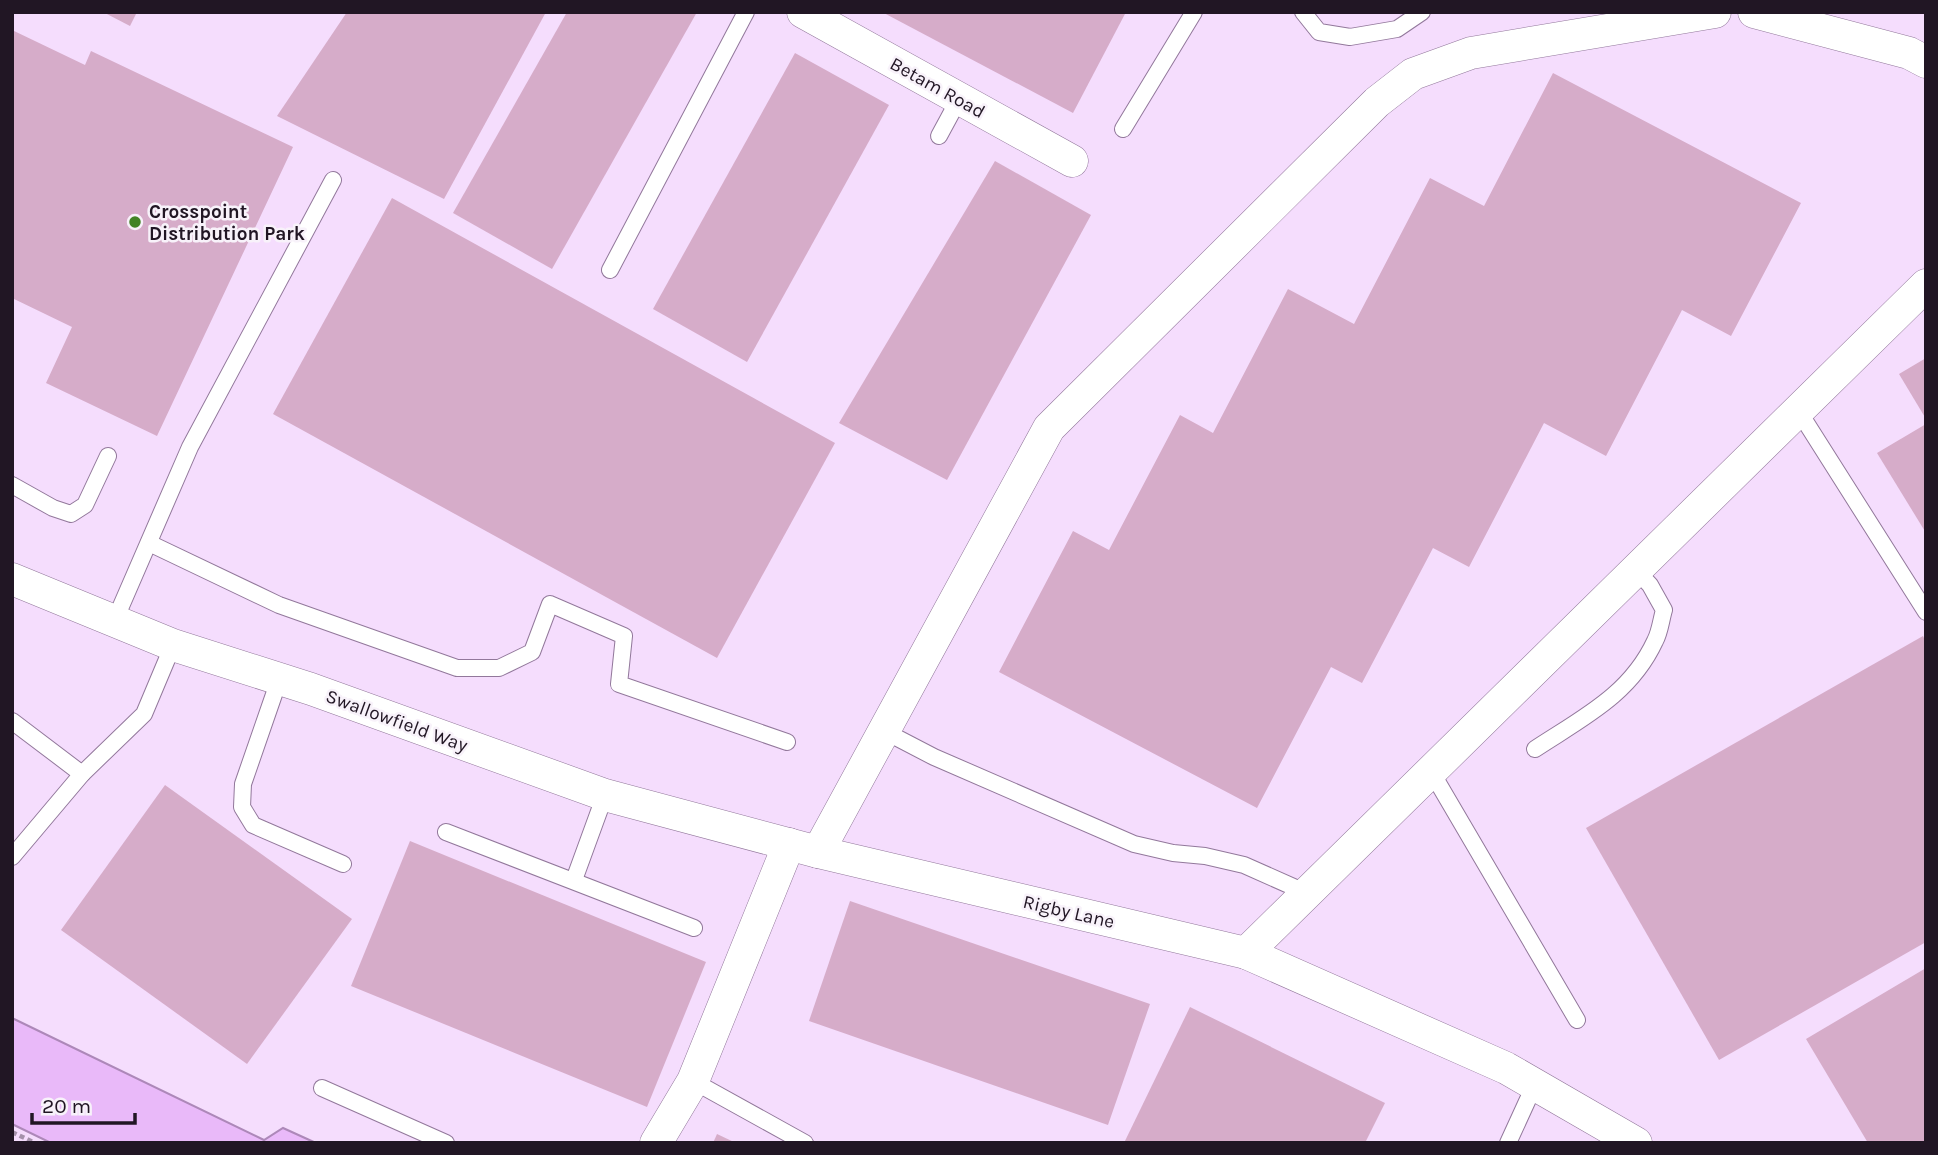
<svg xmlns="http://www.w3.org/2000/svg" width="1938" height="1155" font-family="Karla,sans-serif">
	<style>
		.water { fill: #e9b9f9; stroke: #ad88b9; stroke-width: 2 }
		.building { fill: #d6acc9 }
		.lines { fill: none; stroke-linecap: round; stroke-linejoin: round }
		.lane-casing { stroke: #92789b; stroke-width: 18 }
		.street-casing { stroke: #92789b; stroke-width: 33 }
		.path { stroke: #a491aa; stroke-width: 4.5; stroke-dasharray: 5 3.5; stroke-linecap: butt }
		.lane { stroke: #fff; stroke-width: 16 }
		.street { stroke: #fff; stroke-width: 32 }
		.poi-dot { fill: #428325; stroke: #f8f2fa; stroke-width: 2.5 }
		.labels { text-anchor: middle; stroke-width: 5; stroke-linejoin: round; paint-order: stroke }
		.street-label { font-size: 19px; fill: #211624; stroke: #f8f2fa }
		.poi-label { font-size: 19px; font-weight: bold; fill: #211624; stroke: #f8f2fa; text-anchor: start }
	</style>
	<rect width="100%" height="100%" fill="#f5ddfd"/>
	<!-- water -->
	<path class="water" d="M12,1018l252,122 19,-12 33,15h-265l-39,-19z"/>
	<!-- building -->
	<g class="building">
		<path d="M103,12h34l-7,14z"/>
		<path d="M347,12h199l-102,187 -167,-83z"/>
		<path d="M567,12h130l-145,257 -99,-56z"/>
		<path d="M882,12h244l-53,101z"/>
		<path d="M12,30l73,35 6,-14 202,96 -136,289 -111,-53 26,-56 -60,-29z"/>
		<path d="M795,53l94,52 -142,257 -94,-53z"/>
		<path d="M1553,73l248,130 -70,133 -49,-26 -76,146 -62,-33 -75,144 -36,-19 -71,135 -31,-16 -74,141 -258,-136 74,-141 36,19 71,-135 33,18 75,-144 66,35 76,-146 54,28z"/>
		<path d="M995,161l96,54 -144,265 -108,-57z"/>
		<path d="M392,198l443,245 -118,215 -444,-244z"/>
		<path d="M1926,358v61l-27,-45z"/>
		<path d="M1926,424v109l-49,-80z"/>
		<path d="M1923,636l3,6v300l-207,118 -133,-232z"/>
		<path d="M165,785l187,134 -105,145 -186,-134z"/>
		<path d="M410,841l296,121 -59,145 -296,-121z"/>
		<path d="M850,901l300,103 -42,121 -299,-104z"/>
		<path d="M1926,968v175h-58l-62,-104z"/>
		<path d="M1190,1007l195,96 -20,40h-241z"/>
		<path d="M717,1134l19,9h-23z"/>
	</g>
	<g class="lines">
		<defs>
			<g id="lane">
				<path d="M1303,12l16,20 31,5 47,-8 25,-17"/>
				<path d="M1123,129l71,-117"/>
				<path d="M939,136l20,-37"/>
				<path d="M610,270l136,-258"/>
				<path d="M1798,410l128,202"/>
				<path d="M12,485l41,23 18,6 14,-9 23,-49"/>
				<path d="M149,543l130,62 178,63h42l33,-16 18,-48 74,32 -5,48 168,58"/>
				<path d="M115,620l75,-173 143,-267"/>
				<path d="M279,680l-36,104 -1,23 11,18 90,39"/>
				<path d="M12,721l70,53"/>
				<path d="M884,731l50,26 200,87 39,9 32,3 39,9 63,28"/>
				<path d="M1535,749c47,-31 95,-54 120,-108 5,-9 6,-21 9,-31l-14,-25 -14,-15"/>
				<path d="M1431,771l146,249"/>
				<path d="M446,832l248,96"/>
				<path d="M12,857l70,-83 62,-60 29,-69"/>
				<path d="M574,880l31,-85"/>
				<path d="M693,1081l112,62"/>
				<path d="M322,1088l124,55"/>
				<path d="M1508,1143l27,-59"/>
			</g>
			<g id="street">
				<path d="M803,12l269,149"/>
				<path d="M1754,12l155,41 17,9"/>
				<path d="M12,579l161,66 138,44 294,106 213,57 428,101 260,115 130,75"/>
				<path d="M818,852l231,-424 328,-326 36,-28 58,-21 244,-41"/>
				<path d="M1246,953l680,-668"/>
				<path d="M656,1143l37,-62 96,-237"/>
			</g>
		</defs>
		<!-- lane casing -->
		<use href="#lane" class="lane-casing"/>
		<!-- street casing -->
		<use href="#street" class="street-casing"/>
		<!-- path -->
		<path class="path" d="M12,1132l23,11"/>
		<!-- lane -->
		<use href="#lane" class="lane"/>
		<!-- street -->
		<use href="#street" class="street"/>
	</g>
	<!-- markers -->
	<circle class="poi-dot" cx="135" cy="222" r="7"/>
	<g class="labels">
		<!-- street labels -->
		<g class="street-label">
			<text transform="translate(938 87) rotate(29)" y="7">Betam Road</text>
			<text transform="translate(397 720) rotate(20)" y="7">Swallowfield Way</text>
			<text transform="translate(1069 911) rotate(13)" y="7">Rigby Lane</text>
		</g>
		<!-- poi labels -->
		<g class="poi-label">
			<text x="149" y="218">Crosspoint<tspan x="149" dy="22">Distribution Park</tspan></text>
		</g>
	</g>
	<!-- border -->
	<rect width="1938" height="1155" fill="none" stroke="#211624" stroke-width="28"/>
	<!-- scale -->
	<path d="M32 1113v10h103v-10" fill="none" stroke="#211624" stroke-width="3.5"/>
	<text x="42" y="1113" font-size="21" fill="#211624" stroke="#f8f2fa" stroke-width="5" paint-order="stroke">20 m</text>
</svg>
